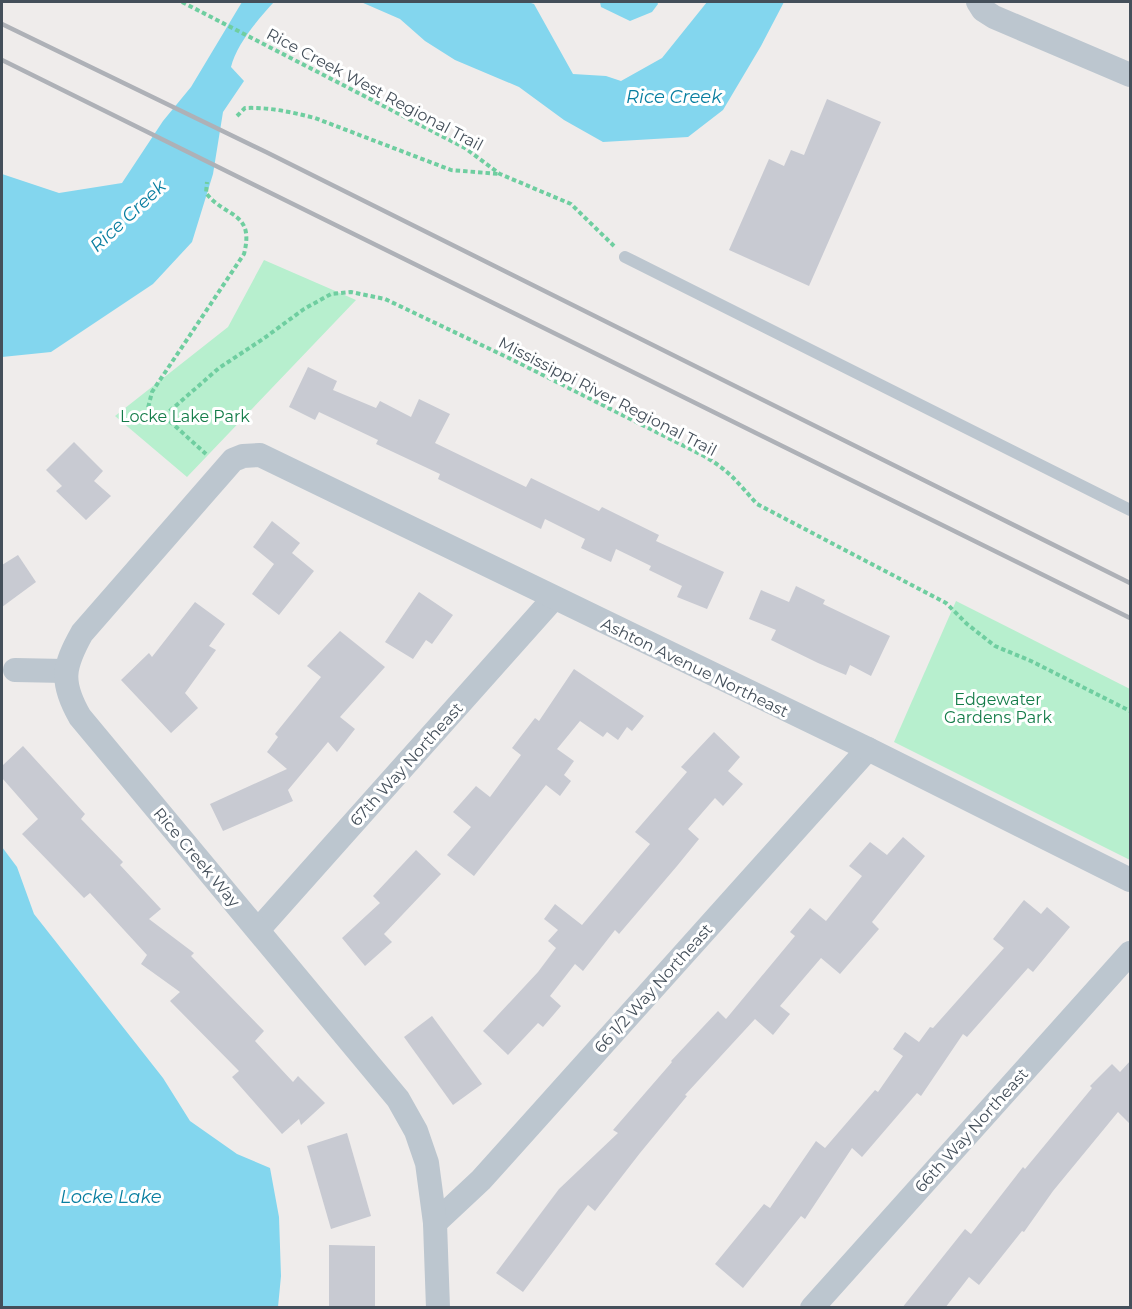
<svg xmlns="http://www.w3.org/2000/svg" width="1132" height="1309" font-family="Montserrat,sans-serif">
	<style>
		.green { fill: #b7efce }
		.water { fill: #83d6ee }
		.building { fill: #c8cad2 }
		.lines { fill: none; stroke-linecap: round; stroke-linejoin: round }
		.path { stroke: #6fcea0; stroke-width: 4; stroke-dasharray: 4.5 3; stroke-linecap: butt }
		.lane { stroke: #bcc6cf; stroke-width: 12 }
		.street { stroke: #bcc6cf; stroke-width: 24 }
		.rail { stroke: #aeb1b7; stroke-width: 4.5 }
		.labels { text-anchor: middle; stroke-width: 6; stroke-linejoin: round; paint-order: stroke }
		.street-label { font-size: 16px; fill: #444f5a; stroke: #fff }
		.park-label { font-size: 16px; fill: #147c49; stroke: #fff }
		.water-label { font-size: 18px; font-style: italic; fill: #087ea0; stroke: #fff }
	</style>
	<rect width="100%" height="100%" fill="#efeceb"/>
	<!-- green -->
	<g class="green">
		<path d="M264,260l92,40 -169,177 -72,-61 113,-89z"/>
		<path d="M956,601l174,88v171l-236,-118z"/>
	</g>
	<!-- water -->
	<g class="water">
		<path d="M242,2h32c-15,16 -38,43 -43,65l13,14 -21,31 -10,62 -21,68 -39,42 -102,68 -49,5v-183l57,19 63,-10 41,-62 28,-34z"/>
		<path d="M361,2h167l6,2 39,70 33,2 15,5 41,-23 45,-56h77l-23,44 -38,64 -35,27 -85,5 -39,-22 -45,-33 -64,-27 -30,-19 -25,-22z"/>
		<path d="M600,2h57l1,2 -6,8 -22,9 -29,-14z"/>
		<path d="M2,847l15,20 17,47 129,164 27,43 47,33 33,14 9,49 2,59 -3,31h-276z"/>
	</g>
	<!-- building -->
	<g class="building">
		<path d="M827,99l54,23 -72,164 -80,-36 40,-91 15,7 7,-16 13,5z"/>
		<path d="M308,367l29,14 -4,9 43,18 4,-7 31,16 8,-18 31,15 -15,29 91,44 5,-9 68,33 3,-4 57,28 -3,6 68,31 -17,37 -30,-12 5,-11 -33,-16 2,-4 -35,-17 -5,13 -30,-14 4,-9 -40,-20 -4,10 -103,-50 2,-5 -64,-30 2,-4 -59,-28 -4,8 -26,-13z"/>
		<path d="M74,442l29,29 -9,10 17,15 -25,24 -30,-29 6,-5 -16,-16z"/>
		<path d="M272,521l28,22 -8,10 22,18 -35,44 -27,-21 22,-30 -21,-17z"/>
		<path d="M18,555l18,27 -34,25v-42z"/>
		<path d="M796,586l29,14 -2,4 67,32 -19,40 -21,-11 -4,10 -28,-12 -47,-23 5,-10 -27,-11 12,-29 28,12z"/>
		<path d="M419,592l34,23 -21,29 -6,-4 -13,19 -28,-17z"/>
		<path d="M195,602l30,22 -16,22 7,4 -31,43 13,15 -27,25 -50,-53 28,-27 3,4z"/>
		<path d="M340,631l45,36 -45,50 15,12 -18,23 -9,-10 -40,48 5,11 -70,30 -13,-27 77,-35 -20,-17 11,-15 -3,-3 46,-57 -14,-11z"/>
		<path d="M574,669l70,47 -12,15 -5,-4 -9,13 -11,-8 -4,5 -23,-16 -23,28 17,12 -10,14 7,6 -11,15 -14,-11 -72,91 -27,-21 24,-28 -18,-15 23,-26 14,11 31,-42 -9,-7 23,-30 4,3z"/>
		<path d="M714,732l26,25 -12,14 15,13 -20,22 -8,-8 -27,31 11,10 -22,27 -58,68 -4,-4 -32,41 -8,-7 -25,32 11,10 -18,21 -5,-4 -30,32 -25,-24 55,-59 18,-24 -8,-7 10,-11 -14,-11 11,-15 27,21 68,-81 -15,-12 52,-60 -6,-5z"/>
		<path d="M23,746l62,68 -4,5 42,43 -3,3 41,44 -12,10 45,34 -3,3 73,75 -9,10 38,41 5,-6 27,27 -24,22 -2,-6 -17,15 -50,-57 7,-6 -69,-70 10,-9 -39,-28 6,-9 -57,-62 -6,5 -62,-64 16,-15 -36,-41v-12z"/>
		<path d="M903,837l22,19 -53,66 7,7 -39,45 -19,-16 -41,48 10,8 -17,21 -18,-16 -70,76 2,1 -47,57 -45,58 -7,-6 -65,87 -27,-19 63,-84 59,-56 -5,-3 59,-68 -1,-1 47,-50 8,8 69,-83 -5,-4 20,-24 16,13 36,-45 -13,-10 21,-24 17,13z"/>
		<path d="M416,850l25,24 -57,60 8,8 -27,24 -23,-28 38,-35 -7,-7z"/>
		<path d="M1024,900l17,14 6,-7 23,20 -37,45 -5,-4 -61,69 -4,-3 -42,62 -4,-3 -55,64 -10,-9 -47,71 -4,-3 -58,72 -28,-24 49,-60 6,4 46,-67 9,7 50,-58 3,2 25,-36 -10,-7 12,-17 14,10 11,-15 3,1 71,-80 -11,-9z"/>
		<path d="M432,1016l50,68 -29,21 -49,-68z"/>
		<path d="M1131,1060v65l-13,-13 -65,79 -29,41 -2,-1 -43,54 -10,-8 -24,31h-43l63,-79 6,5 52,-67 2,2 67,-81 -2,-2 22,-22 8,8z"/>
		<path d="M347,1133l24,83 -40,13 -24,-83z"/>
		<path d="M329,1245l46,1v62h-46z"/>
	</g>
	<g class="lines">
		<!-- path -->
		<g class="path">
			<path d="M182,2l283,146 35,26 71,30 43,42"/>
			<path d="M237,116l8,-8c24,-1 46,4 70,10l136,52 48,4"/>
			<path d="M164,416l55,-48 44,-29 41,-30 27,-15 20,-2 34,7 130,62 189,95c26,15 33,26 53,48l189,99 21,21 28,22 36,15 99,50"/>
			<path d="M164,416l-10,2 -6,-10 4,-16 92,-138c11,-43 -19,-36 -38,-61l1,-11"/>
			<path d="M164,416l42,38"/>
		</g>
		<!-- lane -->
		<path class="lane" d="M625,257l505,253"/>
		<!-- street -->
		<g class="street">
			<path d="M978,2l5,8 11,7 136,58"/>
			<path d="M15,670l50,1"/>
			<path d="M258,930l295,-331"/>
			<path d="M435,1223l46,-43 387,-431"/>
			<path d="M438,1308l-3,-85 -8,-60 -11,-32 -18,-32 -318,-382c-20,-35 -17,-50 2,-84l151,-173 10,-4 17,-1 608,294 262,131"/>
			<path d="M812,1308l318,-355"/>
		</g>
		<!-- rail -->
		<g class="rail">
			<path d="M2,24l264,128 864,431"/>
			<path d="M2,60l1128,558"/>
		</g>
	</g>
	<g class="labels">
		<!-- street labels -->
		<g class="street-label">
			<text transform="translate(375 89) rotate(28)" y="6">Rice Creek West Regional Trail</text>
			<text transform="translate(608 396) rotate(27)" y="6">Mississippi River Regional Trail</text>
			<text transform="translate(695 667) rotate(26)" y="6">Ashton Avenue Northeast</text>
			<text transform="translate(406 764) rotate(-48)" y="6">67th Way Northeast</text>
			<text transform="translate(197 857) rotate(50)" y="6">Rice Creek Way</text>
			<text transform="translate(653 988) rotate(-48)" y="6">66 1/2 Way Northeast</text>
			<text transform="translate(971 1130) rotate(-48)" y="6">66th Way Northeast</text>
		</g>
		<!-- park labels -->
		<g class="park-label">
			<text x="185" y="422">Locke Lake Park</text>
			<text x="998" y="705">Edgewater<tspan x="998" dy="18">Gardens Park</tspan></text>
		</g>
		<!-- water labels -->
		<g class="water-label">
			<text x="674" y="103">Rice Creek</text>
			<text transform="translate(128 216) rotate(-43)" y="6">Rice Creek</text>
			<text x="111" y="1203">Locke Lake</text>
		</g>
	</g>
	<!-- border -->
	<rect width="1132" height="1309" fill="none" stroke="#444f5a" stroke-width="6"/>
</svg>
